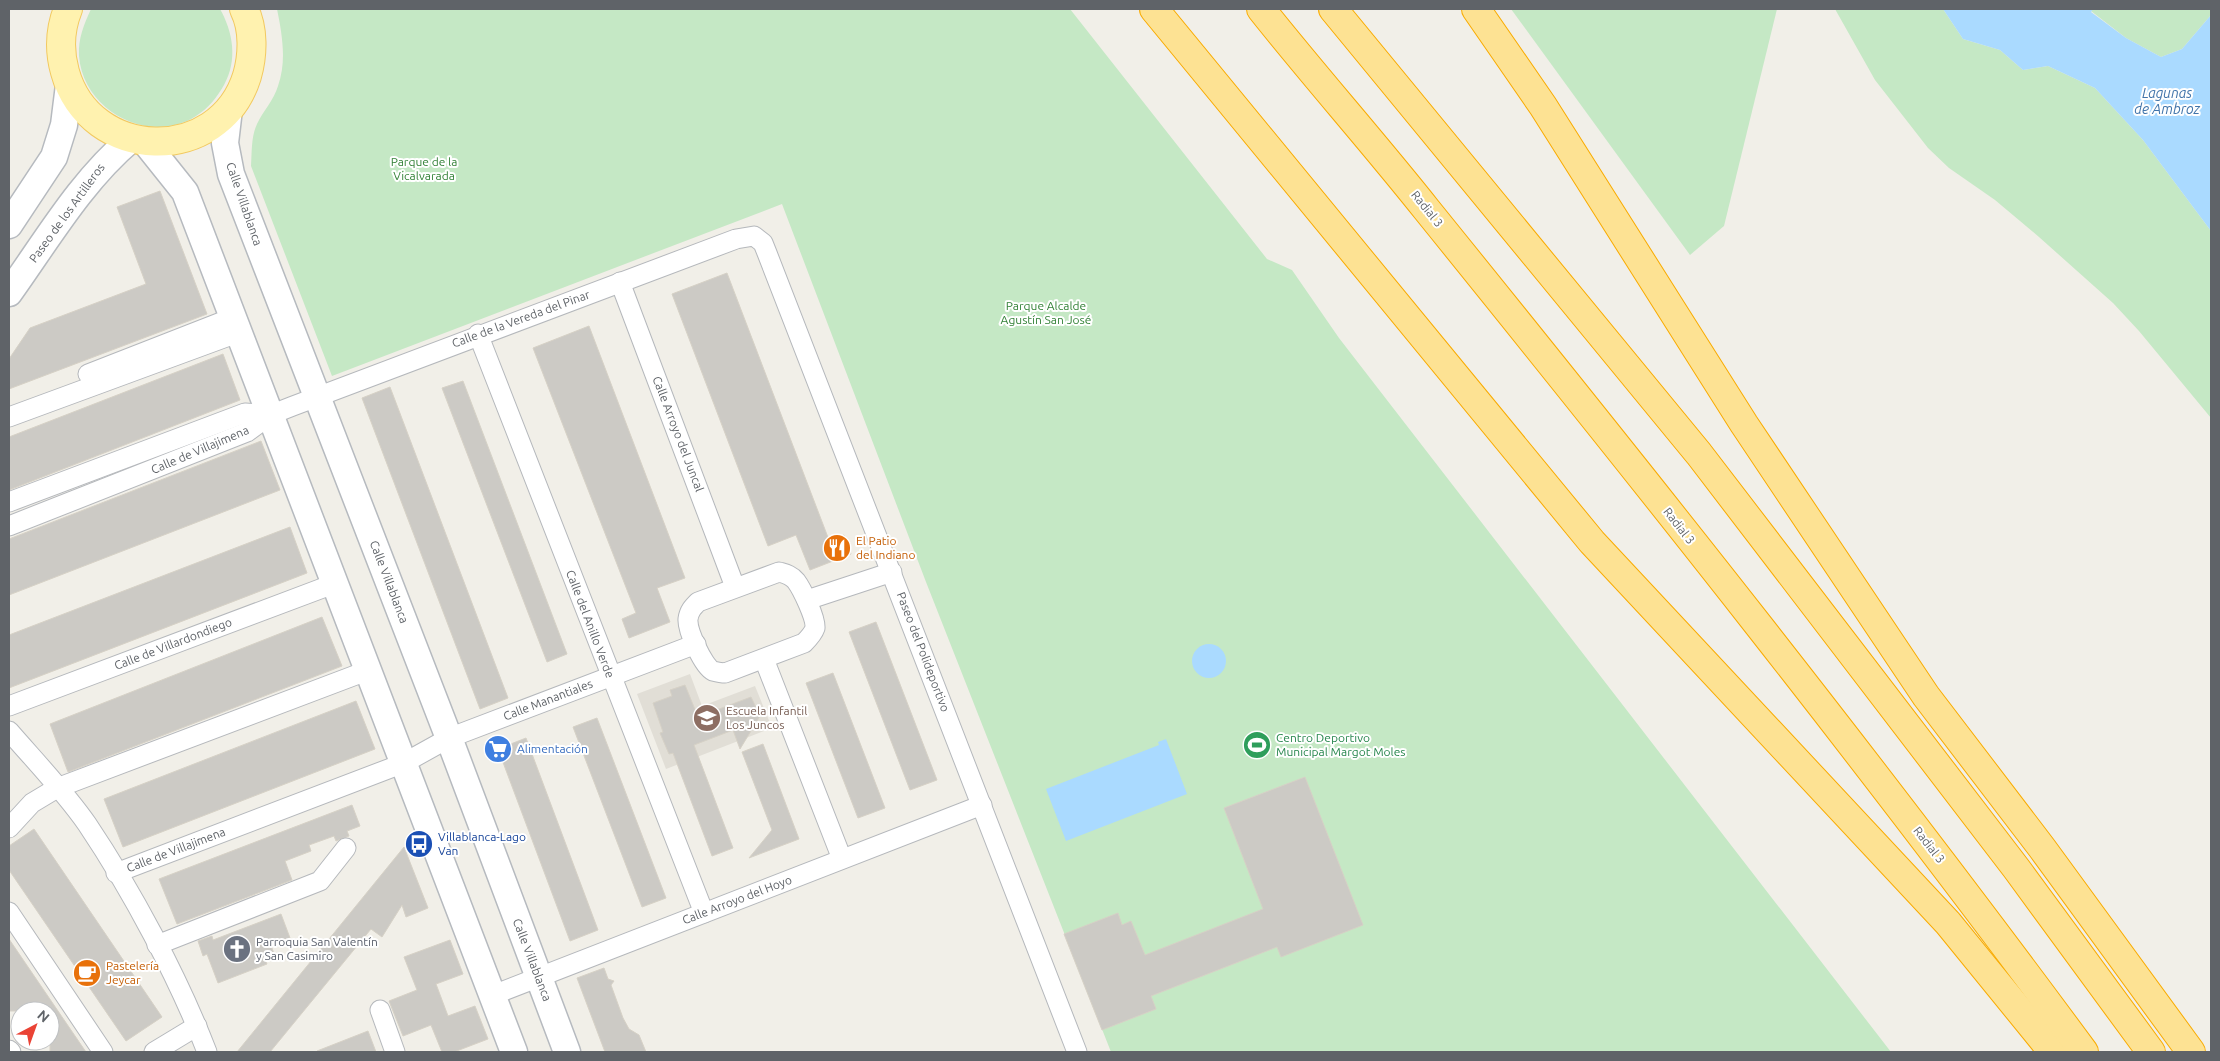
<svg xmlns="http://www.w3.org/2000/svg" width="2220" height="1061" font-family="Ubuntu,sans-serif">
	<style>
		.education { fill: #e1ded6 }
		.green { fill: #c5e8c5 }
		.water { fill: #aadaff }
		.building { fill: #cccac5; stroke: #d6d1c6 }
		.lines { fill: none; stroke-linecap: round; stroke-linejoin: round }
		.street-casing { stroke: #b5b8bc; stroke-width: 21 }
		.secondary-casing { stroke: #b6babf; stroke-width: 29 }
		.primary-casing { stroke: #f2c960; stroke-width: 30 }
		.highway-casing { stroke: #f9ab00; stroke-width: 30 }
		.street { stroke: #fff; stroke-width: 19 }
		.secondary { stroke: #fff; stroke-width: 26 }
		.primary { stroke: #fff2af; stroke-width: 28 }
		.highway { stroke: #fde293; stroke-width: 28 }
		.labels { text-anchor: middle; stroke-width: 4; stroke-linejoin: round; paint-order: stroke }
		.park-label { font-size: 12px; fill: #348238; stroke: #fff }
		.street-label { font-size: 12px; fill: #5f6368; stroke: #fff }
		.food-label { font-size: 12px; fill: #c56008; stroke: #fff; text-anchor: start }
		.education-label { font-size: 12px; fill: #785e54; stroke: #fff; text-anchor: start }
		.leisure-label { font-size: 12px; fill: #27864d; stroke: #fff; text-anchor: start }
		.shop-label { font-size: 12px; fill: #366cbe; stroke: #fff; text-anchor: start }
		.transit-label { font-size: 12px; fill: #164399; stroke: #fff; text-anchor: start }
		.worship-label { font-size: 12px; fill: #5b616d; stroke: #fff; text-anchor: start }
		.water-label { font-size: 14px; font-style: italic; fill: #4174aa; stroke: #fff }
	</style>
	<rect width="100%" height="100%" fill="#f1efe8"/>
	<!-- education -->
	<path class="education" d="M690,674l12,32 53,-20 17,42 -106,41 -29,-75z"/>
	<!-- green -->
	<g class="green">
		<path d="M91,9h129c13,23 18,51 4,76 -7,12 -15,23 -28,31 -46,30 -113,-5 -117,-60 -1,-17 5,-32 12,-47z"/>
		<path d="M277,9h793l197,250 25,11 47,68 552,714h-780l-185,-470 -144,-378 -450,172 -81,-210c1,-14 0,-29 6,-42 6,-13 17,-24 21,-38 9,-25 4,-52 -1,-77z"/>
		<path d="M1511,9h266l-53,217 -34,29z"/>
		<path d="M1835,9h108l20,30 37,11 23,20 25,-4 47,22 48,52 68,91v187l-72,-87 -26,-28 -74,-66 -44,-37 -46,-32 -21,-20 -53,-68z"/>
		<path d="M2093,9h118v6l-29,34 -21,8 -35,-19 -35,-27z"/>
	</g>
	<!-- water -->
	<g class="water">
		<path d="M1943,9h150l-2,3 35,26 35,19 21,-8 29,-34v216l-68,-91 -48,-52 -47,-22 -25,4 -23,-20 -37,-11z"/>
		<circle cx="1209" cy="661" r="17"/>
		<path d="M1166,739l21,55 -121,47 -20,-52 113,-44 -1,-3z"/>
	</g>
	<!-- building -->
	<g class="building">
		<path d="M160,191l47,123 -198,75v-30l21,-31 116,-44 -29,-77z"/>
		<path d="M727,273l102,267 15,-5 7,19 -41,16 -14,-35 -28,11 -96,-252z"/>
		<path d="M589,326l96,252 -28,10 13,34 -41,16 -7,-19 14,-6 -103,-265z"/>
		<path d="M223,354l17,46 -231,90v-53z"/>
		<path d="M463,381l104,273 -20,8 -105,-274z"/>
		<path d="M390,387l118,311 -28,11 -118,-311z"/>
		<path d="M261,441l19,49 -271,105v-56z"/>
		<path d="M290,527l17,46 -298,115v-53z"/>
		<path d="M322,617l20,49 -274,106 -18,-48z"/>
		<path d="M876,622l61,158 -27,10 -61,-158z"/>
		<path d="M833,673l52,135 -27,10 -52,-135z"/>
		<path d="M685,685l13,32 53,-20 9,19 -20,33 -7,-19 -39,15 39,103 -21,8 -39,-103 -4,1 -9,-21 3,-1 -10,-29 19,-7 -2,-6z"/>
		<path d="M356,701l19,48 -252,98 -19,-48z"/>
		<path d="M597,718l69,180 -24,9 -69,-180z"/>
		<path d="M526,738l72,192 -28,11 -72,-192z"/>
		<path d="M763,744l36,95 -50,19 23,-28 -30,-78z"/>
		<path d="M1305,777l58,148 -82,32 -4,-10 -126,49 5,13 -54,21 -38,-96 54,-21 4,12 9,-4 14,34 118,-46 -39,-101z"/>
		<path d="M352,805l8,21 -13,5 2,5 -13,5 -2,-5 -25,9 2,6 -26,10 7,19 -115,44 -18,-45z"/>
		<path d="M34,829l128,188 -36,24 -117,-171v-24z"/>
		<path d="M404,847l24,61 -22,9 -4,-12 -20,32 -11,-8 -101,123h-33z"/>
		<path d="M281,914l9,24 -19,7 3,9 -10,4 3,6 -49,19 -11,-29 -4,2 -5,-15 14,-5 1,4z"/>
		<path d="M9,939l49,72 28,41h-36v-41h-41z"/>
		<path d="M450,940l13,34 -27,10 12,32 27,-10 13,33 -34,13h-12l-11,-27 -28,11 -14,-35 28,-11 -13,-33z"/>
		<path d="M604,968l4,11 6,2 -3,4 12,33 6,11 10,6 7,17h-41l-28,-74z"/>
		<path d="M368,1031l8,21h-59v-1z"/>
	</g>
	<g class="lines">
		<defs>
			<g id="street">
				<path d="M620,282l115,305"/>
				<path d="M478,334l226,579"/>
				<path d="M88,374l146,-57"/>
				<path d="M9,417l231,-85"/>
				<path d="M9,502l236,-89 25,2"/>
				<path d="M9,526l238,-94 23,-17 23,-9 443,-167 18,-3 9,7 4,10 310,799"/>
				<path d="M779,572c7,2 12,3 17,9 6,8 20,37 19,47 -2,6 -7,11 -11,15l-79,30c-3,0 -8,-1 -12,-2 -10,-5 -26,-41 -25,-52 1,-8 5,-12 10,-17z"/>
				<path d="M807,600l85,-28"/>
				<path d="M764,659l78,200"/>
				<path d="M9,706l327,-123"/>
				<path d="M9,731c26,30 55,60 78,93 45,67 91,153 120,228"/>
				<path d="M9,828l23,-25 25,-15 312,-118"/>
				<path d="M116,873l288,-110 45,-25 247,-94"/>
				<path d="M9,912l94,140"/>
				<path d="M157,945l163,-64 26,-33"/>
				<path d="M493,995l489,-190"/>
				<path d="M380,1010l15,42"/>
				<path d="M9,1050l2,2"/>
				<path d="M154,1052l43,-26"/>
			</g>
			<g id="secondary">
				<path d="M229,109l-4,34 6,31 218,564 118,314"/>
				<path d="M145,142l40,50 329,860"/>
				<path d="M9,225l45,-68 10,-32 5,-40"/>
				<path d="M9,293c38,-53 72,-112 122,-154"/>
			</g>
			<path id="primary" d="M68,9c-8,20 -9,42 -3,63 25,90 154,94 182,4 6,-21 7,-47 -3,-67"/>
			<g id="highway">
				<path d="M1154,9l438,533 356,381 105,129"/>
				<path d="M1261,9c54,68 112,133 166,201 224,277 446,556 657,842"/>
				<path d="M1333,9l366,445 317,414 135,184"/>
				<path d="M1476,9l67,97 201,318 182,272 116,152 149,204"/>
			</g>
		</defs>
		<!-- street casing -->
		<use href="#street" class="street-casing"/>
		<!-- secondary casing -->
		<use href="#secondary" class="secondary-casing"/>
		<!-- primary casing -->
		<use href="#primary" class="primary-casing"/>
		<!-- highway casing -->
		<use href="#highway" class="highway-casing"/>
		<!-- street -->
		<use href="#street" class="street"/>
		<!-- secondary -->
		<use href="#secondary" class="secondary"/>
		<!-- primary -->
		<use href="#primary" class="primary"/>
		<!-- highway -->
		<use href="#highway" class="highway"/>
	</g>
	<!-- icons -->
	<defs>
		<symbol id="restaurant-disc" viewBox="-11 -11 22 22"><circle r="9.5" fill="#e8710a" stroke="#fff"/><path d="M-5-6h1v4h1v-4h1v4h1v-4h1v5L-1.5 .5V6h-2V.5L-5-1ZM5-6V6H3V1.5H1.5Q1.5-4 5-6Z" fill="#fff"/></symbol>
		<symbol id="school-disc" viewBox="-11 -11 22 22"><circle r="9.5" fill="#8d6e63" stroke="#fff"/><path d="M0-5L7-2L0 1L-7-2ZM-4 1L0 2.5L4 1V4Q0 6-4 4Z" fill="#fff"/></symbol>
		<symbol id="stadium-disc" viewBox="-11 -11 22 22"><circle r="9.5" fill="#2e9e5b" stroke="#fff"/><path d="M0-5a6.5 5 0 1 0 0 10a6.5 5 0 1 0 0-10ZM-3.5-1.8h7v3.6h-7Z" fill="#fff"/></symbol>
		<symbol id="supermarket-disc" viewBox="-11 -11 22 22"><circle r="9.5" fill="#3f7fe0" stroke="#fff"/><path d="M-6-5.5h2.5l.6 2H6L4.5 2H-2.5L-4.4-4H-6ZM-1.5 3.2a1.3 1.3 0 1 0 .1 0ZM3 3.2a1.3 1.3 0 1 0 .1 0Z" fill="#fff"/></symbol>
		<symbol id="bus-disc" viewBox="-11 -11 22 22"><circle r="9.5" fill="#1a4fb4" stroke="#fff"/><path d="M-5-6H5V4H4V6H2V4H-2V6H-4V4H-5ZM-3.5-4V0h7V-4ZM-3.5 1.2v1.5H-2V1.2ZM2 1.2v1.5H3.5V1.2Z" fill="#fff"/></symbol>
		<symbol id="church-disc" viewBox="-11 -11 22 22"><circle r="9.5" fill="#6b7280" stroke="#fff"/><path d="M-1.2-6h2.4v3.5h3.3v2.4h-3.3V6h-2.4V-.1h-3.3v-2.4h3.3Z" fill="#fff"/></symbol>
		<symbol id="cafe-disc" viewBox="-11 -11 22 22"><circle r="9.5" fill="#e8710a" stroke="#fff"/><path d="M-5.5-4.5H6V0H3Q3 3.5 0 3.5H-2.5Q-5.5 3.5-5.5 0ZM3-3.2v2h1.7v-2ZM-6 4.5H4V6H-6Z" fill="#fff"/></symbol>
	</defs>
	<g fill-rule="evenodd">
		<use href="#restaurant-disc" x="821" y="532" width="32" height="32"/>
		<use href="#school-disc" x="691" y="702" width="32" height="32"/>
		<use href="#stadium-disc" x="1241" y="729" width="32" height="32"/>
		<use href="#supermarket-disc" x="482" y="733" width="32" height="32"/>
		<use href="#bus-disc" x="403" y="828" width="32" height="32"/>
		<use href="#church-disc" x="221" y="933" width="32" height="32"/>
		<use href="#cafe-disc" x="71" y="957" width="32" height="32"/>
	</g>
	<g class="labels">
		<!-- park labels -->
		<g class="park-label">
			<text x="424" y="166">Parque de la<tspan x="424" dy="14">Vicalvarada</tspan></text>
			<text x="1046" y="310">Parque Alcalde<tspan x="1046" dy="14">Agustín San José</tspan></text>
		</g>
		<!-- street labels -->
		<g class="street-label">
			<text transform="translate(244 204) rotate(71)" y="4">Calle Villablanca</text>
			<text transform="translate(1427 209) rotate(51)" y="4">Radial 3</text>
			<text transform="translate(67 213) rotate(-54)" y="4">Paseo de los Artilleros</text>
			<text transform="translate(521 319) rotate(-20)" y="4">Calle de la Vereda del Pinar</text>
			<text transform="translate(678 434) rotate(69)" y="4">Calle Arroyo del Juncal</text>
			<text transform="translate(200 450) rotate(-23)" y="4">Calle de Villajimena</text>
			<text transform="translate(1679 526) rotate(52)" y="4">Radial 3</text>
			<text transform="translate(389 582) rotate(69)" y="4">Calle Villablanca</text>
			<text transform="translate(590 624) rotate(69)" y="4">Calle del Anillo Verde</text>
			<text transform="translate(173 644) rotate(-21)" y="4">Calle de Villardondiego</text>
			<text transform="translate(923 652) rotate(69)" y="4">Paseo del Polideportivo</text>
			<text transform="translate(548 700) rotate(-21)" y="4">Calle Manantiales</text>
			<text transform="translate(1929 845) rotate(52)" y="4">Radial 3</text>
			<text transform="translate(176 850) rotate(-21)" y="4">Calle de Villajimena</text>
			<text transform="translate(737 900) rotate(-21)" y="4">Calle Arroyo del Hoyo</text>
			<text transform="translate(532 960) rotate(69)" y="4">Calle Villablanca</text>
		</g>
		<!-- food labels -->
		<g class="food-label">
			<text x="856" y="545">El Patio<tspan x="856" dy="14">del Indiano</tspan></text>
			<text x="106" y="970">Pastelería<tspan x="106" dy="14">Jeycar</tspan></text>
		</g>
		<!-- education labels -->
		<g class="education-label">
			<text x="726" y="715">Escuela Infantil<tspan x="726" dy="14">Los Juncos</tspan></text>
		</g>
		<!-- leisure labels -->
		<g class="leisure-label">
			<text x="1276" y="742">Centro Deportivo<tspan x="1276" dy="14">Municipal Margot Moles</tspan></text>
		</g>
		<!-- shop labels -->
		<g class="shop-label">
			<text x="517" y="753">Alimentación</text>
		</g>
		<!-- transit labels -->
		<g class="transit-label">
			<text x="438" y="841">Villablanca-Lago<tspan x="438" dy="14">Van</tspan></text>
		</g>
		<!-- worship labels -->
		<g class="worship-label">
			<text x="256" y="946">Parroquia San Valentín<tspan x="256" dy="14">y San Casimiro</tspan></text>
		</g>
		<!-- water labels -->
		<g class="water-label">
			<text x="2167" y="98">Lagunas<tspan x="2167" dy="16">de Ambroz</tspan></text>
		</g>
	</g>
	<!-- border -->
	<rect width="2220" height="1061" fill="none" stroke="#5f6368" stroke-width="20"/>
	<!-- north arrow -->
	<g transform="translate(35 1026) rotate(41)"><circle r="24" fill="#ffffff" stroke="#bfc1c3"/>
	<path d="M0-4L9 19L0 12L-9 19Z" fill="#ea4335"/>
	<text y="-8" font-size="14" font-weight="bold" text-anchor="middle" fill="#5f6368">N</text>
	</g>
</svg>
